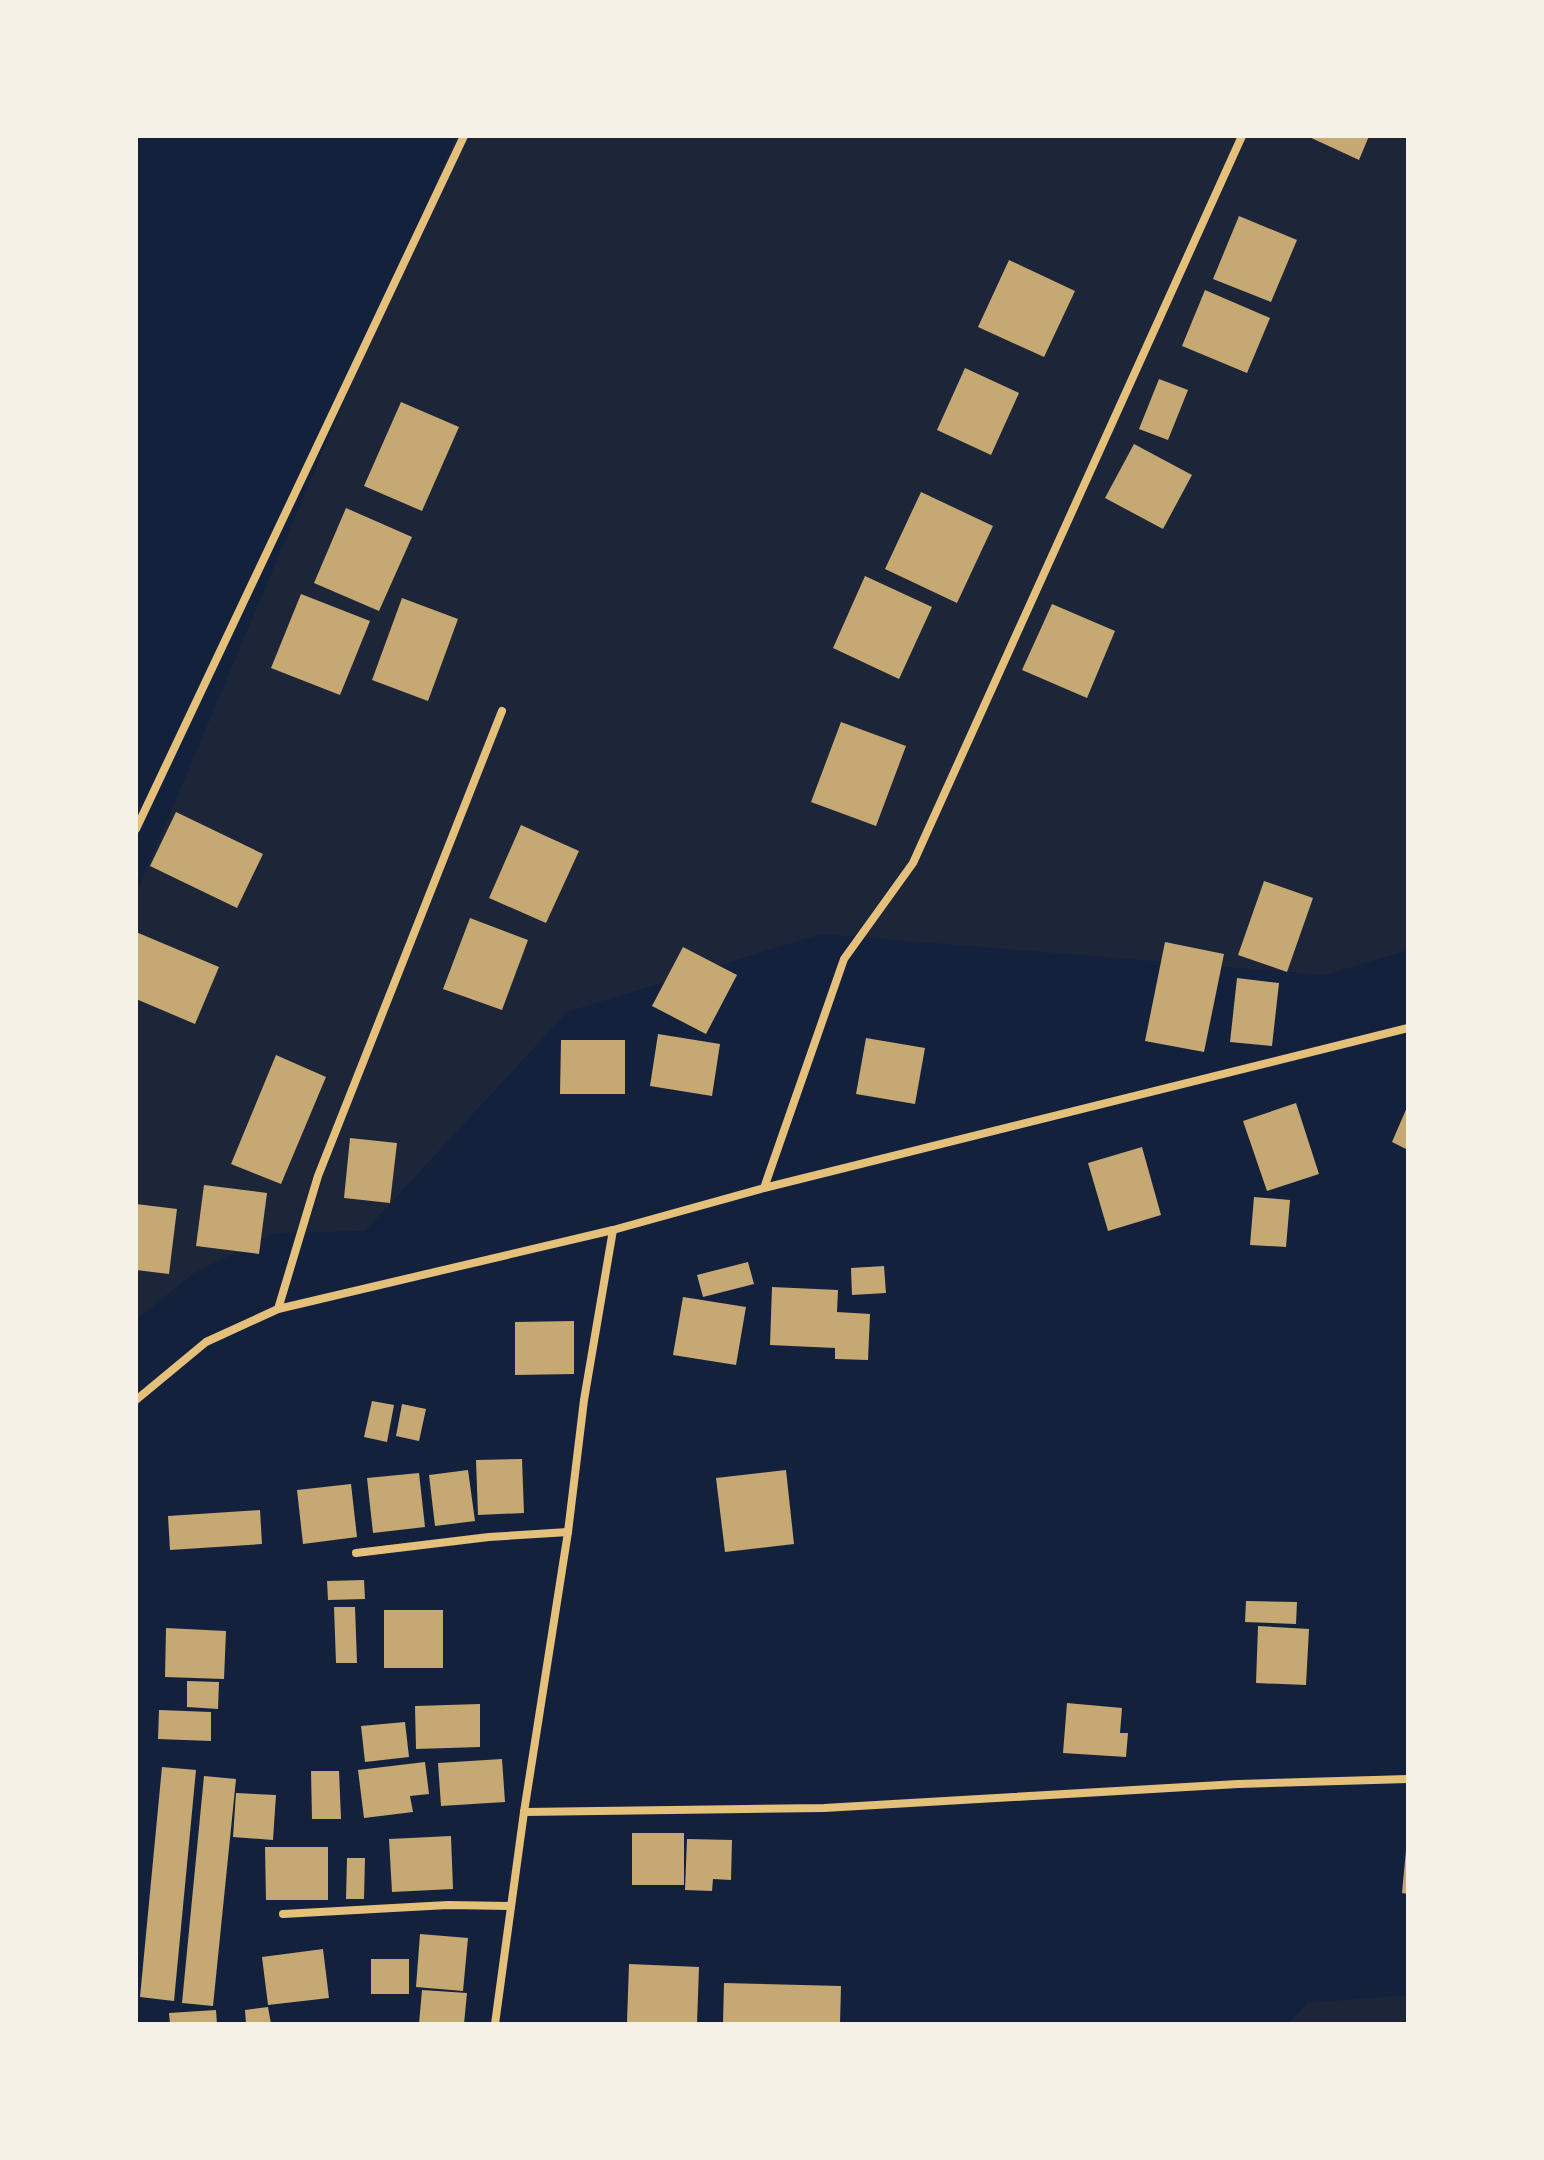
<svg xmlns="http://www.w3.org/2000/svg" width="1544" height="2160" font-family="'Public Sans',sans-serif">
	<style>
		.green { fill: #1d2539 }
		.building { fill: #c6a872 }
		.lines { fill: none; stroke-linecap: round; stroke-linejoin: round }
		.minor { stroke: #e5c07b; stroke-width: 8 }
	</style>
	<rect width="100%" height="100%" fill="#14213d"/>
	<!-- green -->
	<g class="green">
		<path d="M456,136h952v814l-83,25 -504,-41 -254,78 -202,219 -90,2 -81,40 -58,47v-426z"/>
		<path d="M1408,1995v29h-120l19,-21z"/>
	</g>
	<!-- building -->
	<g class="building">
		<path d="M1307,136h62l-10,24z"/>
		<path d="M1239,216l58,24 -26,62 -58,-23z"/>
		<path d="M1009,260l66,31 -31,66 -66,-30z"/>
		<path d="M1205,290l65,28 -23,55 -65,-27z"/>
		<path d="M965,368l54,25 -28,62 -54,-25z"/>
		<path d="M1159,379l29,11 -20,50 -29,-11z"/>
		<path d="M401,402l58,25 -37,84 -58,-25z"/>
		<path d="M1134,444l58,31 -29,54 -58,-31z"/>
		<path d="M921,492l72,34 -36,77 -72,-34z"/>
		<path d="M346,508l66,29 -33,74 -65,-28z"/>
		<path d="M865,576l67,31 -33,72 -66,-31z"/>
		<path d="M301,594l69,27 -30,74 -69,-27z"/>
		<path d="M402,598l56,21 -30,82 -56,-21z"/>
		<path d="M1052,604l63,27 -28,67 -65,-28z"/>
		<path d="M841,722l65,24 -30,80 -65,-24z"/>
		<path d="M176,812l87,42 -26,54 -87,-42z"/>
		<path d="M521,825l58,26 -33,72 -57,-25z"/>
		<path d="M1264,881l49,17 -26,74 -49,-17z"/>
		<path d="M470,918l58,22 -26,70 -59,-21z"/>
		<path d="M136,932l83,35 -24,57 -59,-25z"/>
		<path d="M1165,942l59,12 -20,98 -59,-11z"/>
		<path d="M683,947l54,28 -31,59 -54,-28z"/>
		<path d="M1237,978l42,5 -7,63 -42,-4z"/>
		<path d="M658,1034l62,10 -8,52 -62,-10z"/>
		<path d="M866,1038l59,10 -10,56 -59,-10z"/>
		<path d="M561,1040h64v54h-65z"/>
		<path d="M276,1055l50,22 -45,107 -50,-20z"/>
		<path d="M1296,1103l23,71 -52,17 -24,-70z"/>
		<path d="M1408,1105v45l-16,-8z"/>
		<path d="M350,1138l47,5 -7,60 -46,-5z"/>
		<path d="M1142,1147l19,68 -53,16 -20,-68z"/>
		<path d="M204,1185l63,8 -8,61 -63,-8z"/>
		<path d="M1254,1197l36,3 -4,47 -36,-2z"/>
		<path d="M136,1204l41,5 -8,65 -33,-4z"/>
		<path d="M748,1262l6,22 -51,13 -6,-22z"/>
		<path d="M884,1266l2,27 -34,2 -1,-27z"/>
		<path d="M772,1287l66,3 -1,22 33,2 -2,46 -33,-1v-11l-65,-3z"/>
		<path d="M683,1297l63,10 -10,58 -63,-10z"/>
		<path d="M574,1321v53l-59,1v-53z"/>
		<path d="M372,1401l22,4 -7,37 -23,-5z"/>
		<path d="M402,1404l24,5 -7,32 -23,-5z"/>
		<path d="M522,1459l2,54 -46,2 -2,-55z"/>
		<path d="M468,1470l7,51 -40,5 -6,-51z"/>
		<path d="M786,1470l8,74 -69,8 -9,-74z"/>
		<path d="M419,1473l6,54 -52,6 -6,-55z"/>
		<path d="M351,1484l6,53 -54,7 -6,-54z"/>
		<path d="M260,1510l2,34 -92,6 -2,-34z"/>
		<path d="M364,1580l1,19 -37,1 -1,-19z"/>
		<path d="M1246,1601l51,1 -1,22 -51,-2z"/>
		<path d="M334,1607h21l2,56h-21z"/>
		<rect x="384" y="1610" width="59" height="58"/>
		<path d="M1258,1626l51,3 -3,56 -50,-2z"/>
		<path d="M166,1628l60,3 -2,48 -59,-2z"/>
		<path d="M187,1681l32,1 -1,27 -31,-2z"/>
		<path d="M1067,1703l55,5 -2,25h8l-2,24 -63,-4z"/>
		<path d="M480,1704v43l-64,2 -1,-43z"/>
		<path d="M159,1710l52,2v29l-53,-2z"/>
		<path d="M405,1722l4,35 -44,5 -4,-36z"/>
		<path d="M502,1759l3,43 -64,4 -3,-43z"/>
		<path d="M425,1762l4,32 -19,2 3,16 -49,6 -6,-48z"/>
		<path d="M162,1767l34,3 -22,231 -34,-4z"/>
		<path d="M311,1771h28l2,48h-29z"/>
		<path d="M204,1776l32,3 -23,227 -31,-3z"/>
		<path d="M236,1793l40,2 -3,45 -40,-3z"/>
		<rect x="632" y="1833" width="52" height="52"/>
		<path d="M451,1836l2,53 -61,3 -3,-53z"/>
		<path d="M687,1839l45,1 -1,40 -18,-1 -1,12 -27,-1z"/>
		<path d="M265,1847h63v53h-62z"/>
		<path d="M1406,1850h2v44l-6,-1z"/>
		<path d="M347,1858h18l-1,41h-18z"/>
		<path d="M420,1934l48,4 -5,53 -47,-4z"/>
		<path d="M323,1949l6,49 -61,7 -6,-48z"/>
		<rect x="371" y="1959" width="38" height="35"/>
		<path d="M629,1964l70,3 -2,57 -70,-2z"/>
		<path d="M724,1983l117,3 -1,38h-117z"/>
		<path d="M422,1990l45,3 -3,31h-45z"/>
		<path d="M268,2007l3,17h-25l-1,-14z"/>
		<path d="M216,2010l1,14h-47l-1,-11z"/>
	</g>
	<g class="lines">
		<!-- minor -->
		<g class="minor">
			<path d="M136,829l328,-693"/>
			<path d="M764,1188l80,-229 69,-96 329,-727"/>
			<path d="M278,1309l40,-133 184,-465"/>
			<path d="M136,1400l70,-58 72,-33 335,-79 151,-42 644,-160"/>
			<path d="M356,1553l133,-16 79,-5"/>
			<path d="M524,1812l300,-4 414,-24 170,-5"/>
			<path d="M283,1914l165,-9 62,1"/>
			<path d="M495,2024l29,-212 44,-280 16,-132 29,-170"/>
		</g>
	</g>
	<!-- border -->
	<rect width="1544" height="2160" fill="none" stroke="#f6f1e7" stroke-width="276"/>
</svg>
